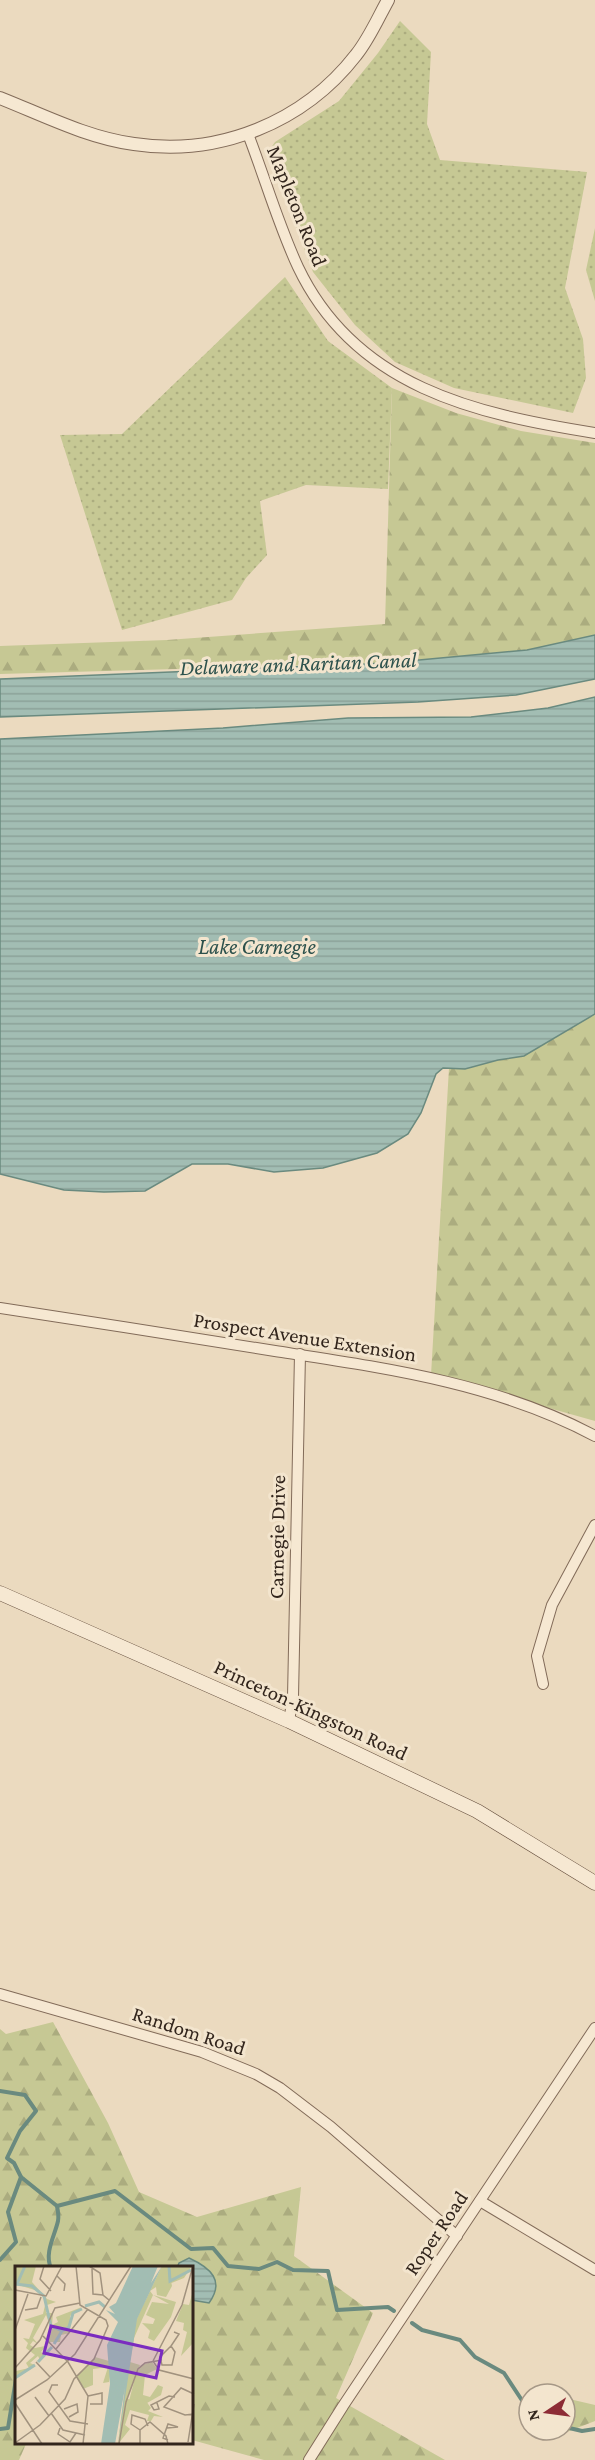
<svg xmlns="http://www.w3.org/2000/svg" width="595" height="2460" font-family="'Crimson Pro',serif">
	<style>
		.grass { fill: url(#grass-dots) }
		.forest { fill: url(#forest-firs) }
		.water { fill: url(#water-rules); stroke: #6a8a7f; stroke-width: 1.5 }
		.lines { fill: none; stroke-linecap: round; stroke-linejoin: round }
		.stream { stroke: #6a8a7f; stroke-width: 4 }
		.minor-casing { stroke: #826b59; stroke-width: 12 }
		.tertiary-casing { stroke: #826b59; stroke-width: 14 }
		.secondary-casing { stroke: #644d3c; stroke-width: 15 }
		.minor { stroke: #f6e8d2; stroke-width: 10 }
		.tertiary { stroke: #f6e8d2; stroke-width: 12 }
		.secondary { stroke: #f6e8d2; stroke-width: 14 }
		.labels { text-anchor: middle; stroke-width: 6; stroke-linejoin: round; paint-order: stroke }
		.street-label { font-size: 21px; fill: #32251c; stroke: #f3e5ce }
		.water-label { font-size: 22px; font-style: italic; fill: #2c514c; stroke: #f3e5ce }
		.inset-river { fill: none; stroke: #a2bdb3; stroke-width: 3 }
		.inset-road { fill: none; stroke: #a1927e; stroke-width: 1.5 }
		.view { fill: #7b2cbf; fill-opacity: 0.15; stroke: #7b2cbf; stroke-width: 3 }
		.inset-edge { fill: none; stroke: #32251c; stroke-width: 3 }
	</style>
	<defs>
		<pattern id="grass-dots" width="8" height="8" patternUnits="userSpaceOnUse" patternTransform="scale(1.5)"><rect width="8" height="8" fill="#c6c894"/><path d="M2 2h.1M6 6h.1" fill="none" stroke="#abac7f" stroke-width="1.8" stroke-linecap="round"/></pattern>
		<pattern id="forest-firs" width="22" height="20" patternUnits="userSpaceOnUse" patternTransform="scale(1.5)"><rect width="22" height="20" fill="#c6c894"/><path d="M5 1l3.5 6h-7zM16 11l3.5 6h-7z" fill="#abac7f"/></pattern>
		<pattern id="water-rules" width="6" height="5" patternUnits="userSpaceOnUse" patternTransform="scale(1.5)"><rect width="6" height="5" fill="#a2bdb3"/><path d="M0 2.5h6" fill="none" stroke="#8ca299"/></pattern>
	</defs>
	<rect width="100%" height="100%" fill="#ebdabf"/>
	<!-- grass -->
	<g class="grass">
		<path d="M400,21l31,31 -4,72 13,36 147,12 -22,116 18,51 3,39 -13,35 -119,-25 -59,-26 -40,-37 -42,-53 -45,-120 7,-10 64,-41 39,-48z"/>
		<path d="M595,228v73l-9,-31z"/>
		<path d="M285,277l43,64 64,47 -4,101 -82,-4 -46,16 7,54 -21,23 -14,22 -110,30 -62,-195 62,-1z"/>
	</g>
	<!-- forest -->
	<g class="forest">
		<path d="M392,388l64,25 65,18 74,12v192l-68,15 -140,13 -387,11v-28l167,-6 218,-16z"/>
		<path d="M595,1014v407l-164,-46 18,-307 16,1 33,-9 26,-4z"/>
		<path d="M53,2022l55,101 31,69 58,25 104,-30 -7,69 79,57 -37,85 109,62h-181l-72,-20v-172h-176v176h10l-7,16h-19v-431l6,5z"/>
		<path d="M565,2398l30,7v16l-41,16 -5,-7h16z"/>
	</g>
	<!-- water -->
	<g class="water">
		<path d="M595,635v44l-79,16 -98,7 -418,15v-38l387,-16 140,-13z"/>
		<path d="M595,697v317l-71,42 -26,4 -33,9 -22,-1 -7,6 -15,39 -13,21 -31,19 -54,15 -49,4 -46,-8h-36l-47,27 -41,1 -40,-2 -64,-16v-435l223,-11 125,-10 123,-1 77,-9z"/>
		<path d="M189,2258c22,10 36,23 20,45l-17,-3v-32h-15l2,-5z"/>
	</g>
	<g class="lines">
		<!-- stream -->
		<g class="stream">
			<path d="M0,2091l25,4 11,16 -16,20 -13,27 7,5 7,14 36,29 58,-15 76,58 22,-1 15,18 31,3 18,-7 16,8 35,1 9,39 51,-3 6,4"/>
			<path d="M0,2260l16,-18 -8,-30 13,-35"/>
			<path d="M51,2268c-7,-15 4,-33 7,-47 1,-5 0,-10 -1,-15"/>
			<path d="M412,2323l10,7 38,10 15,17 29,16 25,38"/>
			<path d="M565,2427l17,4 13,-2"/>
			<path d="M0,2429l8,-1 8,-49"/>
		</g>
		<defs>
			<g id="minor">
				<path d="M248,134c17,44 30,90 50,133 57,120 177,147 297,166"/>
				<path d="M0,1308c92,14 183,28 275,43 110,17 221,32 320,85"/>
				<path d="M543,1684l-6,-28 15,-51 43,-80"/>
				<path d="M289,1721l4,-24 7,-343"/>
				<path d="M0,1994l202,58 54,22 24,14 51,39 126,109"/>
				<path d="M480,2201l115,69"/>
				<path d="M309,2460l34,-54 252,-378"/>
			</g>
			<path id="tertiary" d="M0,98c43,17 88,40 134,46 85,13 170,-22 222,-89 13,-16 22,-37 32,-55"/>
			<path id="secondary" d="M0,1593l289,128 188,90 118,72"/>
		</defs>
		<!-- minor casing -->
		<use href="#minor" class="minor-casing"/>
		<!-- tertiary casing -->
		<use href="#tertiary" class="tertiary-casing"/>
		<!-- secondary casing -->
		<use href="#secondary" class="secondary-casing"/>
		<!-- minor -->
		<use href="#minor" class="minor"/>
		<!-- tertiary -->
		<use href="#tertiary" class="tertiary"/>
		<!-- secondary -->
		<use href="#secondary" class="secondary"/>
	</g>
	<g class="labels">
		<!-- street labels -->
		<g class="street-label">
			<text transform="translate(297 206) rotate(68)" y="7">Mapleton Road</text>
			<text transform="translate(305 1337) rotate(9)" y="7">Prospect Avenue Extension</text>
			<text transform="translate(277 1537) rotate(-89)" y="7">Carnegie Drive</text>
			<text transform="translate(311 1710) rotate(25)" y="7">Princeton-Kingston Road</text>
			<text transform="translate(189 2031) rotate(18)" y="7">Random Road</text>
			<text transform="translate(436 2233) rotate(-56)" y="7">Roper Road</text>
		</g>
		<!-- water labels -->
		<g class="water-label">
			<text transform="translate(298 663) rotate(-2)" y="8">Delaware and Raritan Canal</text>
			<text x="257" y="954">Lake Carnegie</text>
		</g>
	</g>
	<!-- overview -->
	<g transform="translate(15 2266)">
		<rect width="178" height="178" fill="#ebdabf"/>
		<path d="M147,0h6l4,20 -6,11 -9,-2 -1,-8 -6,4zM178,25v52l-12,13 6,-24 -4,-2 1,-7 -8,-2 7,-17 6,1zM138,29l23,7 -5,15 -17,24 -6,-3 2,-7 -8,-8 11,1 2,-5 -9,-4 6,-13 17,2zM137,96l5,7 -12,6 -2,20 7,2 8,-12 5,2 -2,8 -14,8 -18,-2 7,-27 8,1 -7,-2 4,-8z" fill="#c6c894"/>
		<path d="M0,0h21l-4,16 15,17 9,3 -9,3 -1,8h7l-1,12 6,-3 -2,-5 26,-10 -12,9v17l-9,2 -1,7h-10l-9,10 3,2 5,-4 -3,4 -6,6 -2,-4 -8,7 5,2 -20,14 1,-8 13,-3 -3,-5 9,-8 -9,-7 2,-5 -5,-5 6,1 6,-15 -11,-4 19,-6 3,-13 -8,-10 -23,-7zM31,49l6,15 -7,16 -10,2 -5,-3 3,-4 5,3 -5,-6zM153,0h24l-8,12 -15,6zM135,25l3,4 -19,43 -4,24 10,3 -13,34 19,2 5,7 -3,3 15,6 -9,-1 -3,5h-4l2,-6 -19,-5 -5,15 5,4 -12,15 10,-82 8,-42zM80,91l14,4 2,9 -2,12 -6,1 5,-16 -15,2v16l-10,4 -7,-12z" fill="#c6c894" fill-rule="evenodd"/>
		<path d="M118,0h25l-7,17 11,-17 -25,53 -19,125 7,-56 -10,56h-14l9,-60 -3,-39 11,-23 -12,-12 9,4 -6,-7 7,-4z" fill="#a2bdb3"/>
		<path class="inset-river" d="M154,0l1,15 21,-11M0,18l17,2 12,10 7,30 11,5M2,18l8,-18M70,40l14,-4 6,5M39,78l8,-13 7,-4 4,-14 9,-4M23,96l14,-15M0,112l20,-13"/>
		<path class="inset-road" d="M29,0l-4,13 11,12M74,0l11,7 3,22 6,5M77,3l1,25 10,1M42,10l8,8 -1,7M0,24l31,6 16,-30M10,44l12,-2 4,-11M0,64l13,-36M28,70l25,26 20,34 -5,48M156,80l-11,11 2,8h10l3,-13 -4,-6 8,-12 -5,-2M41,83l32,-40M138,95l29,-56 11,-39M138,95l6,9 35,9M21,96l14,15M0,102l25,-28 15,-32 25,-5M43,119h-6l-3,7 21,29 18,3M179,128l-13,-6 -17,19 21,8 9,-1M73,130l14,-3v11h-12M20,131l14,19M0,134l32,-20 28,-26 56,-88M0,137l27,41M142,137l2,6 -5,1 -3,-5 18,-9 6,1M49,143l13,-5 1,8 -9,5M36,147l12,17 22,5M45,162l-2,6 12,8 6,-9M152,162l11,-1 -10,-3 -5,14 5,2M125,164l-9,-6 1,-9 13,4 3,7M173,176l6,-38M0,177l25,-18 25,-26 9,-20 20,-20 14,-33 -2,-6 -26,-15 -4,-39M104,178l7,-42 12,-33 7,-6 17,-3M125,178v-14l10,-8 16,14 2,8"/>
		<path class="view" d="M36,60l111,25 -6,27 -112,-25z"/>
		<rect width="178" height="178" class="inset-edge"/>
	</g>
	<!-- north arrow -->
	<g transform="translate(547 2412) rotate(257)"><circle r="28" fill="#f3e5ce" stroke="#a69887" stroke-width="1.5"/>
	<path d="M0-4.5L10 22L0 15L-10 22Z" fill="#8d2c35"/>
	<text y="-9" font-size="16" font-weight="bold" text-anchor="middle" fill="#32251c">N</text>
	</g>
</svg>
